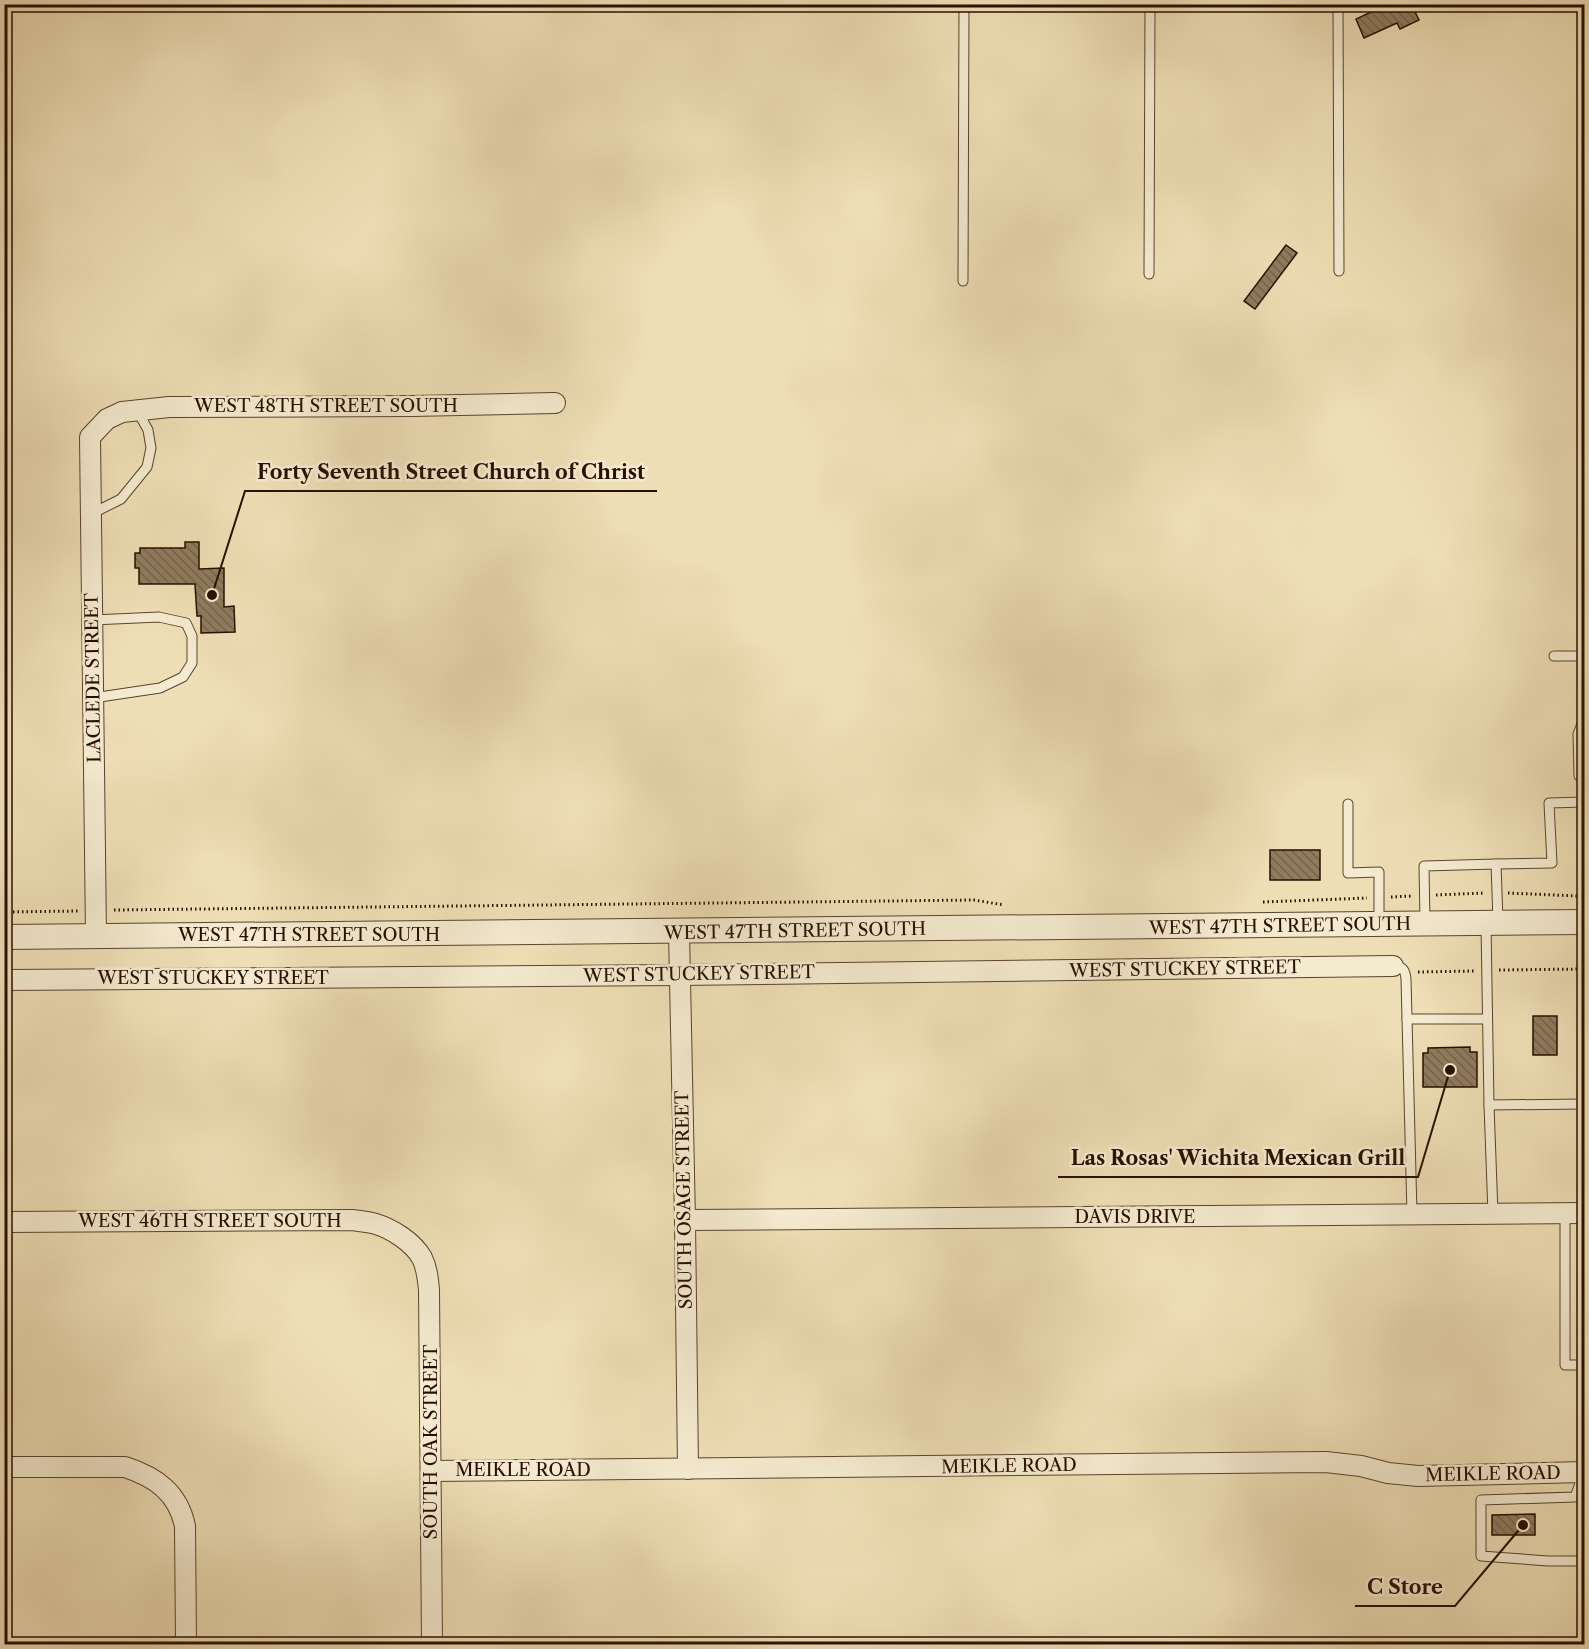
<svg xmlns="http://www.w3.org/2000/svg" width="1589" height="1649" font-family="'Libre Caslon Text',serif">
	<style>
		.building { fill: url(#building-back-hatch); stroke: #280f00; stroke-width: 1.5 }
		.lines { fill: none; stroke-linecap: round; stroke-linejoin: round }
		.service-casing { stroke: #5a432d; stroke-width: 11 }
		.minor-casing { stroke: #5a432d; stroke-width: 22 }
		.tertiary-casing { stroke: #5a432d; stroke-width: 26 }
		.path { stroke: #280f00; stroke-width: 3; stroke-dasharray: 1.5 3; stroke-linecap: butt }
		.service { stroke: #f4eacf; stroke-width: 9 }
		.minor { stroke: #f4eacf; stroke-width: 20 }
		.tertiary { stroke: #f4eacf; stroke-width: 24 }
		.labels { text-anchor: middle; stroke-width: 5; stroke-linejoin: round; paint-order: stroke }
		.street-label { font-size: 18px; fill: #280f00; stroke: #f4eacf }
		.leader { fill: none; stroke: #280f00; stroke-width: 2 }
		.callout-dot { fill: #280f00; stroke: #f4eacf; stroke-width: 2 }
		.callout-label { font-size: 20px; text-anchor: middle; font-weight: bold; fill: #280f00; stroke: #f4eacf; stroke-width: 5; stroke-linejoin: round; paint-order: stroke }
	</style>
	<defs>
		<pattern id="building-back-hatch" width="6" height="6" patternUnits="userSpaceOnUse" patternTransform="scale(1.5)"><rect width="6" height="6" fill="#8f7b5e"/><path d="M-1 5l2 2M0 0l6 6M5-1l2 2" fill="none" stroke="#75634b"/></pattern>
	</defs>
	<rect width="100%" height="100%" fill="#eedeb5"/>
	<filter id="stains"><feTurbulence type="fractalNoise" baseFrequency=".00333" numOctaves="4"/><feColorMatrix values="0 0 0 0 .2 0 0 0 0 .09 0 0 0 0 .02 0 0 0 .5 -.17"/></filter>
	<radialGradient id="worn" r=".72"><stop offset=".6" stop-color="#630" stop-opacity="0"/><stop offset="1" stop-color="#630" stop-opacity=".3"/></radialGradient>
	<!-- building -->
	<g class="building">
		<path d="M1388,4h23l8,16 -19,9 -3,-6 -33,15 -8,-19z"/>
		<path d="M1286,245l11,8 -42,56 -11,-8z"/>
		<path d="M185,542h14v27l25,-1v39l10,-1 1,26 -34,1v-17h-4l-2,-32h-56v-16h-4v-15h5v-5h45z"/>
		<rect x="1270" y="850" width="50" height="30"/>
		<rect x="1533" y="1016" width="24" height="39"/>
		<path d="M1470,1047v5h7v35h-54v-34h5v-5z"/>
		<path d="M1535,1514v21h-43v-20z"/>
	</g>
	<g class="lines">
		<defs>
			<g id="service">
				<path d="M1338,4l1,267"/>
				<path d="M1569,4l15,4"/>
				<path d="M1149,274l1,-270"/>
				<path d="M963,281l1,-277"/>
				<path d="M91,514l30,-15 26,-32 4,-19 -3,-18 -11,-20"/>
				<path d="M92,620l67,-3 27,6 6,13v27l-9,14 -23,11 -67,10"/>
				<path d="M1554,656h30"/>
				<path d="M1579,776l-1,-42 6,-15"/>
				<path d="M1348,804v69l31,-1v50"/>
				<path d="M1496,864l56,-1 -3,-60 35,-1"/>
				<path d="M1425,922l-1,-56 72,-2 2,57"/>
				<path d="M1486,924l3,181 95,-1"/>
				<path d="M1393,966c10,1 12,3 13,13l6,235"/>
				<path d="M1407,1019h80"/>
				<path d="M1489,1105l4,109"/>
				<path d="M1565,1213v152h19"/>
				<path d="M1584,1472l-9,25 -94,3v56l67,5h36"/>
			</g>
			<g id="minor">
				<path d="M679,932l6,288 3,249"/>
				<path d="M96,936l-6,-499 17,-18 15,-7 47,-5 243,-1 143,-3"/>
				<path d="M4,980l675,-5 714,-9"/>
				<path d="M685,1220l899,-7"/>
				<path d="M4,1222l348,-2c8,1 17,2 24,4 16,5 37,18 46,34 5,10 6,21 7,32l3,354"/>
				<path d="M4,1467h121c31,10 53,26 60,59l1,118"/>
				<path d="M431,1471l895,-9 35,4 27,7 30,3 166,-4"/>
			</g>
			<path id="tertiary" d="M4,937l1580,-15"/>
		</defs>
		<!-- service casing -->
		<use href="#service" class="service-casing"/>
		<!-- minor casing -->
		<use href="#minor" class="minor-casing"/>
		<!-- tertiary casing -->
		<use href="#tertiary" class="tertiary-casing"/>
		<!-- path -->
		<g class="path">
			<path d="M1508,893l69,3 7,-15"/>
			<path d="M1436,895l48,-2"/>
			<path d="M1391,897l21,-1"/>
			<path d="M1263,902l104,-4"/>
			<path d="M114,910l860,-10 30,5"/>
			<path d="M4,912l74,-1"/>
			<path d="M1499,970l85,-1"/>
			<path d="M1418,972l57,-1"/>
		</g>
		<!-- service -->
		<use href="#service" class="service"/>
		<!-- minor -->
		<use href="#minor" class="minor"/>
		<!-- tertiary -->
		<use href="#tertiary" class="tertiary"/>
	</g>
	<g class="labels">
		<!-- street labels -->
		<g class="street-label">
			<text x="326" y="412">WEST 48TH STREET SOUTH</text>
			<text transform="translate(93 678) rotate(-91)" y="6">LACLEDE STREET</text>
			<text transform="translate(1280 926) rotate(-1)" y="6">WEST 47TH STREET SOUTH</text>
			<text transform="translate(795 931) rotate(-1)" y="6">WEST 47TH STREET SOUTH</text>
			<text x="309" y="941">WEST 47TH STREET SOUTH</text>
			<text transform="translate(1185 969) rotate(-1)" y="6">WEST STUCKEY STREET</text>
			<text transform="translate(699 974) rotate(-1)" y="6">WEST STUCKEY STREET</text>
			<text x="213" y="984">WEST STUCKEY STREET</text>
			<text transform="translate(684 1200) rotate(-91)" y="6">SOUTH OSAGE STREET</text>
			<text x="1135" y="1223">DAVIS DRIVE</text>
			<text x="210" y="1227">WEST 46TH STREET SOUTH</text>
			<text transform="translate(431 1442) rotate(-90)" y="6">SOUTH OAK STREET</text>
			<text transform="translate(1009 1466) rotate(-1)" y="6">MEIKLE ROAD</text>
			<text x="523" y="1476">MEIKLE ROAD</text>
			<text transform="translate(1493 1474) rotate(-1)" y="6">MEIKLE ROAD</text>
		</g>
	</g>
	<!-- callouts -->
	<path class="leader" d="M212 595L245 491H657M1450 1070L1418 1177H1058M1523 1525L1455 1606H1355"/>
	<g class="callout-dot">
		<circle cx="212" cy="595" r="6"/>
		<circle cx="1450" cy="1070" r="6"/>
		<circle cx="1523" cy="1525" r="6"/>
	</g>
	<g class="callout-label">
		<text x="451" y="479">Forty Seventh Street Church of Christ</text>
		<text x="1238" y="1165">Las Rosas' Wichita Mexican Grill</text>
		<text x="1405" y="1594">C Store</text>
	</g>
	<!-- margin -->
	<rect width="1589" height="1649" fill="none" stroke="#eedeb5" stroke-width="24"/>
	<rect x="6" y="6" width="1577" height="1637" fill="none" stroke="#280f00" stroke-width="3"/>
	<rect x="12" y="12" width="1565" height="1625" fill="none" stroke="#280f00" stroke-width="1.5"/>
	<rect width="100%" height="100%" filter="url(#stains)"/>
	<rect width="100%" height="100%" fill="url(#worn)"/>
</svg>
